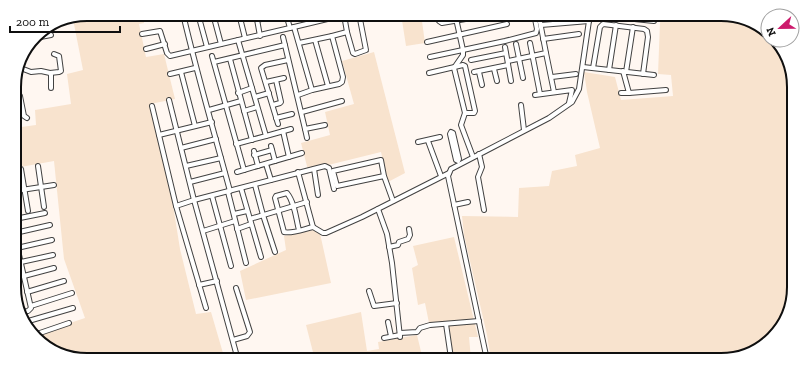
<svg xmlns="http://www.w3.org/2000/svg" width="808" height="374" font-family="'Zilla Slab',serif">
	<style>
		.farmland { fill: #f8e3ce }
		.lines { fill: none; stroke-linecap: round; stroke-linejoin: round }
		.minor-casing { stroke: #424242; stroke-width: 6 }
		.minor { stroke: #fff; stroke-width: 4 }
		.rim { fill: none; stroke: #0f0f0f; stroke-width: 2 }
	</style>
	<rect width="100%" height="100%" fill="#fff7f1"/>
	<!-- farmland -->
	<g class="farmland">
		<path d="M87,14h56l1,9 -5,1 7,33 18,-3 11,45 -25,5 22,95 8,50 16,65 15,-2 14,48h-138l-28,-6 -20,-15 -2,-5 48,-16 -21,-59 -10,-98 -39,7 -1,-40 22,-3 -1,-15 36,-6 -4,-30 16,-4 -10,-51z"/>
		<path d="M401,14h20l4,29 -19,3z"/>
		<path d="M690,14h31l28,6 19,14v6h7l4,3 14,35 1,209 -6,28 -26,32 -37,13h-122l-1,-6 -44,6h-67l-4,-25 -23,-100 -2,-19 56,1 1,-29 30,-2 3,-15 25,-5 -2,-11 25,-7 -13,-56 -3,-20 31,5 6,23 52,-4 -2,-21 -13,-1 2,-51 1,-3 28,2z"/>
		<path d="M374,52l31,121 -17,9 -7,-30 -73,18 -7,-27 29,-8 -5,-23 29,-8 -12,-43z"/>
		<path d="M319,229l12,54 -85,17 -6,-29 46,-21 -2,-14z"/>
		<path d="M454,237l24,100h-9l2,22 -6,1h-12l-5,-35 -18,3 -5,-25 -7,2 -6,-37 6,-3 -5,-19z"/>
		<path d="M361,312l6,39 12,-2 -1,-7 39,-7 6,25h-108l-9,-35z"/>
	</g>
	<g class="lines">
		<defs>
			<g id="minor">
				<path d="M149,14l1,5"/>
				<path d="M164,14l2,2 10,-2"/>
				<path d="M183,14c14,60 31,118 47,177"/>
				<path d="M198,14l9,33"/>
				<path d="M213,14l8,30"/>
				<path d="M239,14l6,24"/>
				<path d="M256,14l4,22"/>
				<path d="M286,14l4,14"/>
				<path d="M438,14l1,7 3,2 47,-8"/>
				<path d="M455,14l8,36v5l-9,13 11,45 -4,12 12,32"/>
				<path d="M615,17l39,4"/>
				<path d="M257,20l24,-6"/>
				<path d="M541,25l48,-4"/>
				<path d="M294,27l50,-12 3,17 -15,4"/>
				<path d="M347,32l6,21 2,1 11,-4 -7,-36"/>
				<path d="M142,34l18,-3 7,22 3,3 124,-29 18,63 -14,5"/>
				<path d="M283,37l22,92"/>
				<path d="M35,38l16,-3"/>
				<path d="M543,39l36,-5"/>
				<path d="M315,40l13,46"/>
				<path d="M427,42l80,-18"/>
				<path d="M299,43l33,-7 11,41 -1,5 -3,2 -27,6"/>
				<path d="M530,43l10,51"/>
				<path d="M516,44l7,34"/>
				<path d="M505,47l6,34"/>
				<path d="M146,49l19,-5"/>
				<path d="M546,53l8,39"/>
				<path d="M212,56l32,114"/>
				<path d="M430,57l75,-16 31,-8 1,-4 -3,-15"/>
				<path d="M230,59l22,81"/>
				<path d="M471,60l35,-7"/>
				<path d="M508,61l38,-8 -6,-31"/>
				<path d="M20,62l5,-12"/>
				<path d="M214,62l71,-17"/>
				<path d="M18,67l13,5 10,-1 9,2 1,2v13"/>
				<path d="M583,67l71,8"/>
				<path d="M593,68l7,-41 3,-3 41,5 3,2 1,6 -5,37"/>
				<path d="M494,69l3,12"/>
				<path d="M609,70l7,-45"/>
				<path d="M623,71l6,22 37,-3"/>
				<path d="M181,72l14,54"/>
				<path d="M474,72l34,-7"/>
				<path d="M479,72l3,13"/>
				<path d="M626,72l7,-45"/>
				<path d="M50,73l9,-1 2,-1 -2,-15 -5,-2"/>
				<path d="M429,73l34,-8 2,1 10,45 -1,2h-9"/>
				<path d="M170,74l25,-6"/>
				<path d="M552,77l24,-3"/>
				<path d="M266,82l18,-4"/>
				<path d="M14,93l6,3 4,20 3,2"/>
				<path d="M238,93l14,-5"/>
				<path d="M621,93h8"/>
				<path d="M535,95l37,-5 -3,13"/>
				<path d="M255,97l14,-4"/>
				<path d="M169,100l25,100 44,160"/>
				<path d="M273,105l7,-2 1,-1 -5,-22"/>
				<path d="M521,105l3,25"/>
				<path d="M152,106l24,100 30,102"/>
				<path d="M209,110l32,-9"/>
				<path d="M244,111l13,-4"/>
				<path d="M302,112l40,-11"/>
				<path d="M276,118l16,-4"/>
				<path d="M278,124l-17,-56 4,-3 23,-5"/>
				<path d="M283,131l6,26"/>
				<path d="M451,132l2,1 6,26 -1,2 -2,-1 -6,-26z"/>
				<path d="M159,135l53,-13"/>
				<path d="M266,136l25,-7"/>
				<path d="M307,138l-2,-9 20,-4"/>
				<path d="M428,141l13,35"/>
				<path d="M418,142l22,-5"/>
				<path d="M236,144l30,-8 -28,-96"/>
				<path d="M271,146l4,15"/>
				<path d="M181,148l35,-9"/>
				<path d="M254,151l4,15"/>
				<path d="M479,154l3,13 -4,10 6,33"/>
				<path d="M254,155l18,-5"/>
				<path d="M266,164l5,16"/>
				<path d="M38,166l6,41"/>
				<path d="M186,166l35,-8"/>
				<path d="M21,169l7,42"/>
				<path d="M314,169l4,26"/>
				<path d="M237,172l65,-19"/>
				<path d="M298,172l15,55"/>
				<path d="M384,176l-47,10 -4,-15 48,-11 3,16 9,25"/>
				<path d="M190,182l35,-9"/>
				<path d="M255,185l8,30 12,37"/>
				<path d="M241,188l20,69"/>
				<path d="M15,191l39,-6"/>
				<path d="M228,192l18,71"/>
				<path d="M212,196l19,70"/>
				<path d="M454,205l14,-3"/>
				<path d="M176,206l18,-6 131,-34 4,2 5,21"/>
				<path d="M378,209l9,25 5,29 8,74"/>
				<path d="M234,214l13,-3"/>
				<path d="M15,219l30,-6"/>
				<path d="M250,219l57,-17"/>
				<path d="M237,229l14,-5"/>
				<path d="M299,230c-3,-11 -4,-27 -12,-37l-11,3 -1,2 9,34c8,2 20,-3 29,-5l10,6h3l36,-16 87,-44"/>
				<path d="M203,231l32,-10"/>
				<path d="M15,233l35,-8"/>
				<path d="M15,237l16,71 -3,3 -7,1"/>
				<path d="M389,247l9,-2 1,-3 9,-3 2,-4 -1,-6"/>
				<path d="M17,248l35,-8"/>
				<path d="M21,262l32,-7"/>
				<path d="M15,265h6"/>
				<path d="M24,276l30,-8"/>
				<path d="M199,285l18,-4"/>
				<path d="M369,291l5,15 23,-3"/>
				<path d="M27,292l37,-11"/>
				<path d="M31,306l41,-13"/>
				<path d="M25,322l48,-14"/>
				<path d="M388,322l3,14"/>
				<path d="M446,324l5,34"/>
				<path d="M400,333l17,-1 3,-4 10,-3 49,-4"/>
				<path d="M34,335l35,-12"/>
				<path d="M384,338l16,-3"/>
				<path d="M233,340l14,-4 3,-4 -14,-44"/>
				<path d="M487,360l-39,-184 3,-7 98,-51 23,-16 7,-13 11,-75"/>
			</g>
		</defs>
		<!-- minor casing -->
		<use href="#minor" class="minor-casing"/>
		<!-- minor -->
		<use href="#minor" class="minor"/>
	</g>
	<!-- crop -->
	<path d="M0 0H808V374H0ZM87 21H721A66 66 0 0 1 787 87V287A66 66 0 0 1 721 353H87A66 66 0 0 1 21 287V87A66 66 0 0 1 87 21Z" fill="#fff" fill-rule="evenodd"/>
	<path class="rim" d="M87 21H721A66 66 0 0 1 787 87V287A66 66 0 0 1 721 353H87A66 66 0 0 1 21 287V87A66 66 0 0 1 87 21Z"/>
	<!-- north arrow -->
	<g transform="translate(780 28) rotate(248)"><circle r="19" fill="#ffffff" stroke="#9f9f9f"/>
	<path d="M0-3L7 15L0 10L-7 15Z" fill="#cd1a6c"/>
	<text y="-6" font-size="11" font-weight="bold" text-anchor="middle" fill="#0f0f0f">N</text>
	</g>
	<!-- scale -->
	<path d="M10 26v6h110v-6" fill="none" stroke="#0f0f0f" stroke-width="2"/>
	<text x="16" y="26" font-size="12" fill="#0f0f0f" stroke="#ffffff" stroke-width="3" paint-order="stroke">200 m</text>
</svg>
